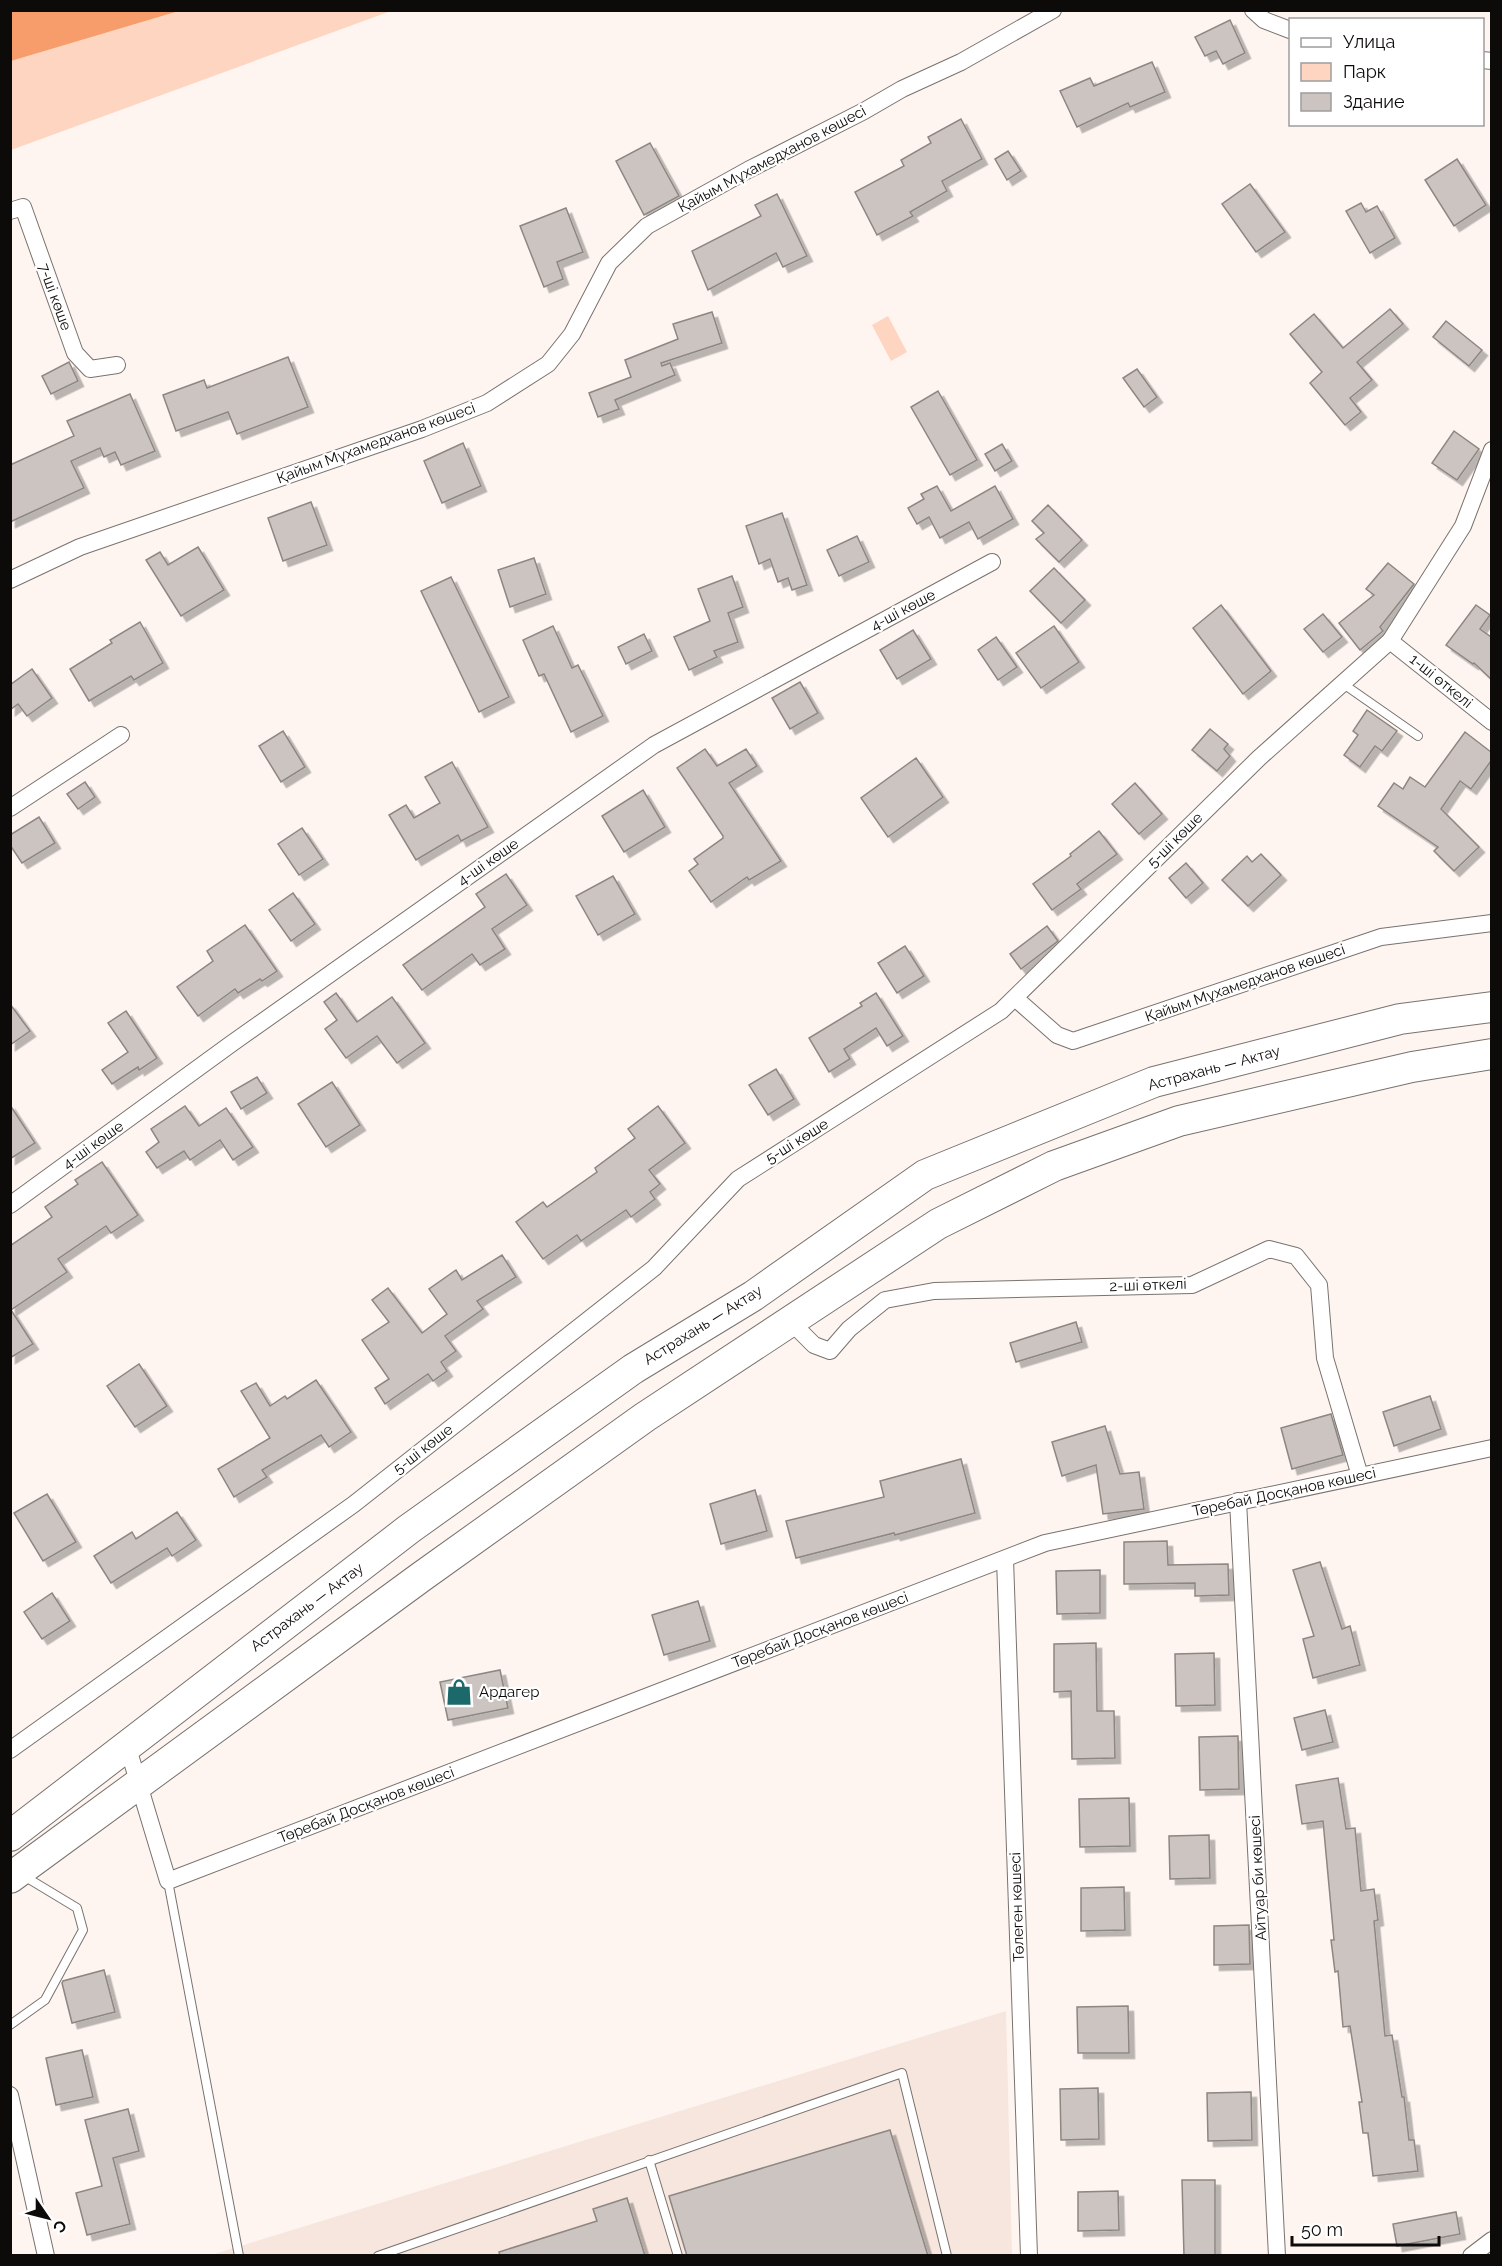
<svg xmlns="http://www.w3.org/2000/svg" width="1502" height="2266" font-family="Raleway,sans-serif">
	<style>
		.built { fill: #f6e6de }
		.green { fill: #fed5c0 }
		.water { fill: #f79d6b }
		.building { fill: #ccc4c0; stroke: #8d8682; stroke-width: 1.5; filter: url(#shadow) }
		.lines { fill: none; stroke-linecap: round; stroke-linejoin: round }
		.lane-casing { stroke: #79726e; stroke-width: 10 }
		.street-casing { stroke: #79726e; stroke-width: 18 }
		.highway-casing { stroke: #79726e; stroke-width: 32 }
		.lane { stroke: #fff; stroke-width: 8 }
		.street { stroke: #fff; stroke-width: 16 }
		.highway { stroke: #fff; stroke-width: 30 }
		.labels { text-anchor: middle; stroke-width: 4.5; stroke-linejoin: round; paint-order: stroke }
		.street-label { font-size: 15px; fill: #0d0b09; stroke: #fff }
		.poi-label { font-size: 15px; fill: #0d0b09; stroke: #fff; text-anchor: start }
	</style>
	<defs>
		<filter id="shadow"><feDropShadow dx="5.5" dy="5.5" stdDeviation="0" flood-color="#0004"/></filter>
	</defs>
	<rect width="100%" height="100%" fill="#fef5f1"/>
	<!-- built -->
	<path class="built" d="M1006,2011l6,244h-801z"/>
	<!-- green -->
	<g class="green">
		<path d="M179,11h212l-380,139v-89z"/>
		<path d="M888,316l19,36 -16,9 -19,-36z"/>
	</g>
	<!-- water -->
	<path class="water" d="M11,10h168v1l-168,50z"/>
	<!-- building -->
	<g class="building">
		<path d="M1230,20l15,33 -22,11 -7,-13 -11,5 -10,-19z"/>
		<path d="M1152,62l13,30 -35,15 -2,-4 -51,24 -17,-36 30,-13 4,8z"/>
		<path d="M961,119l21,40 -40,22 5,10 -37,21 3,4 -36,19 -22,-43 49,-26 -3,-6 30,-17 -3,-6z"/>
		<path d="M650,143l29,53 -35,19 -28,-54z"/>
		<path d="M1008,151l13,20 -14,9 -12,-21z"/>
		<path d="M1457,159l29,46 -32,21 -29,-46z"/>
		<path d="M1250,184l35,48 -29,20 -34,-48z"/>
		<path d="M777,194l30,62 -24,11 -7,-14 -68,37 -16,-39 69,-35 -6,-11z"/>
		<path d="M1361,203l5,9 11,-6 18,32 -25,15 -24,-42z"/>
		<path d="M566,208l17,44 -26,10 6,17 -19,8 -24,-61z"/>
		<path d="M1390,309l13,15 -46,38 15,18 -22,18 11,14 -16,13 -35,-42 12,-11 -32,-38 24,-20 29,34z"/>
		<path d="M712,312l10,31 -61,20 1,3 8,-3 5,12 -60,25 4,9 -21,8 -9,-24 42,-16 -6,-17 53,-21 -5,-15z"/>
		<path d="M1446,321l36,29 -13,16 -36,-29z"/>
		<path d="M288,357l20,50 -71,27 -9,-22 -52,19 -13,-36 41,-15 3,8z"/>
		<path d="M69,362l9,19 -27,13 -9,-18z"/>
		<path d="M1137,369l20,28 -13,10 -21,-29z"/>
		<path d="M938,391l39,69 -27,15 -39,-68z"/>
		<path d="M130,394l25,57 -34,14 -6,-13 -11,5 -4,-9 -29,13 13,27 -74,34v-57l64,-29 -7,-15z"/>
		<path d="M1454,431l25,18 -22,31 -25,-17z"/>
		<path d="M463,443l18,43 -39,17 -18,-42z"/>
		<path d="M1002,444l10,17 -17,10 -10,-17z"/>
		<path d="M937,486l14,25 44,-25 18,33 -35,20 -9,-17 -29,16 -11,-21 -12,7 -9,-16 16,-9 -3,-5z"/>
		<path d="M311,502l16,43 -44,16 -15,-43z"/>
		<path d="M1048,505l34,35 -23,22 -23,-23 8,-6 -12,-12z"/>
		<path d="M782,513l25,72 -15,5 -4,-12 -10,4 -8,-23 -11,5 -13,-38z"/>
		<path d="M857,536l12,26 -30,14 -12,-26z"/>
		<path d="M198,547l26,43 -43,26 -35,-56 14,-8 8,13z"/>
		<path d="M534,558l12,36 -36,13 -12,-37z"/>
		<path d="M1388,563l26,21 -34,43 3,4 -23,19 -21,-27 35,-28 -8,-6z"/>
		<path d="M1054,568l31,32 -24,23 -31,-32z"/>
		<path d="M732,576l11,31 -15,6 10,29 -24,9 3,6 -28,13 -15,-33 36,-16 -12,-32z"/>
		<path d="M451,577l58,120 -30,15 -58,-121z"/>
		<path d="M1221,605l50,66 -28,23 -50,-66z"/>
		<path d="M1476,605l14,10 -10,14 11,8v42l-17,-16 -1,1 -27,-19z"/>
		<path d="M1323,614l19,23 -19,15 -19,-23z"/>
		<path d="M140,622l23,41 -29,17 -3,-4 -42,25 -19,-32 42,-26 -2,-3z"/>
		<path d="M553,626l19,42 6,-3 25,51 -32,16 -27,-58 -5,2 -16,-36z"/>
		<path d="M1054,626l25,36 -38,26 -25,-35z"/>
		<path d="M913,630l18,29 -34,20 -17,-29z"/>
		<path d="M644,634l8,17 -26,13 -8,-17z"/>
		<path d="M996,637l21,30 -19,13 -20,-30z"/>
		<path d="M32,669l20,29 -25,18 -9,-12 -8,6v-25z"/>
		<path d="M800,682l18,31 -28,16 -18,-31z"/>
		<path d="M1367,710l30,21 -15,20 -7,-5 -15,21 -16,-12 14,-20 -5,-4z"/>
		<path d="M1210,729l18,15 -4,5 6,7 -13,15 -25,-21z"/>
		<path d="M283,731l22,36 -24,15 -22,-36z"/>
		<path d="M1465,732l26,20v9l-20,28 -11,-8 -19,28 38,38 -25,24 -20,-20 4,-4 -60,-41 16,-23 9,6 7,-12 15,10z"/>
		<path d="M705,749l12,17 29,-17 11,17 -28,17 52,78 -32,19 -2,-3 -36,25 -22,-31 9,-7 -4,-5 29,-21v-2l-46,-68z"/>
		<path d="M916,758l27,39 -55,40 -27,-39z"/>
		<path d="M452,762l36,65 -27,14 -3,-6 -42,25 -27,-45 17,-10 8,13 26,-15 -15,-26z"/>
		<path d="M85,782l10,15 -17,12 -11,-15z"/>
		<path d="M1135,783l27,31 -23,20 -27,-30z"/>
		<path d="M643,790l22,37 -41,25 -22,-36z"/>
		<path d="M39,817l16,26 -33,20 -12,-18v-10z"/>
		<path d="M302,828l21,31 -24,16 -21,-31z"/>
		<path d="M1099,831l18,23 -40,30 4,5 -29,21 -19,-26 38,-28 -1,-2z"/>
		<path d="M1261,854l20,21 -33,31 -26,-26 25,-24 5,6z"/>
		<path d="M1186,863l17,20 -17,15 -17,-20z"/>
		<path d="M506,874l21,31 -35,24 13,20 -25,16 -8,-11 -50,36 -19,-25 82,-58 -9,-13z"/>
		<path d="M613,876l22,38 -37,21 -22,-39z"/>
		<path d="M293,893l22,31 -24,17 -22,-31z"/>
		<path d="M245,925l32,46 -15,10 -2,-2 -22,14 -3,-4 -37,27 -21,-29 36,-26 -6,-10z"/>
		<path d="M1047,926l11,15 -37,28 -11,-15z"/>
		<path d="M905,946l19,30 -27,17 -19,-30z"/>
		<path d="M336,993l21,29 35,-25 33,46 -28,20 -20,-27 -31,22 -21,-29 12,-9 -13,-18z"/>
		<path d="M876,993l27,43 -16,10 -11,-18 -32,21 6,10 -21,13 -20,-34 53,-32 -2,-3z"/>
		<path d="M10,1004l20,27 -20,14z"/>
		<path d="M126,1011l31,47 -18,12 -1,-3 -26,17 -10,-14 26,-18 -20,-29z"/>
		<path d="M776,1069l18,30 -26,16 -19,-30z"/>
		<path d="M257,1077l10,16 -26,16 -10,-17z"/>
		<path d="M332,1082l28,43 -34,22 -28,-43z"/>
		<path d="M10,1105l25,38 -25,16z"/>
		<path d="M185,1106l14,20 27,-18 27,39 -20,13 -13,-20 -30,20 -6,-9 -27,17 -11,-16 13,-10 -8,-13z"/>
		<path d="M658,1106l27,37 -36,27 11,14 -10,8 5,7 -24,18 -5,-7 -45,31 -4,-6 -34,24 -27,-37 27,-20 4,5 50,-35 -2,-4 40,-30 -7,-9z"/>
		<path d="M102,1162l36,53 -27,18 -5,-7 -48,33 9,13 -56,38 22,34 -23,14v-112l42,-29 -7,-10 33,-23 -3,-4z"/>
		<path d="M502,1255l14,22 -39,24 6,8 -38,27 11,15 -15,11 6,9 -14,10 -5,-7 -43,30 -10,-16 14,-9 -27,-39 27,-18 -17,-22 16,-12 34,45 25,-19 -18,-25 27,-19 6,10z"/>
		<path d="M1076,1322l6,20 -66,20 -6,-19z"/>
		<path d="M139,1364l28,42 -32,21 -28,-41z"/>
		<path d="M316,1380l35,52 -22,15 -8,-12 -59,35 5,7 -33,20 -16,-28 52,-31 -29,-47 15,-8 14,23 15,-10 2,3z"/>
		<path d="M1430,1396l11,33 -47,17 -11,-34z"/>
		<path d="M1331,1414l12,41 -51,14 -11,-41z"/>
		<path d="M1105,1426l15,48 19,-2 5,37 -41,5 -7,-49 -34,11 -10,-34z"/>
		<path d="M961,1459l14,54 -80,22 -1,-2 -98,25 -10,-37 98,-24 -4,-16z"/>
		<path d="M755,1490l12,41 -46,13 -11,-40z"/>
		<path d="M47,1494l29,48 -33,19 -29,-48z"/>
		<path d="M177,1512l19,28 -24,16 -5,-8 -56,35 -17,-27 38,-24 4,7z"/>
		<path d="M1167,1541l1,24 60,-1 1,31 -34,1v-13l-71,1v-42z"/>
		<path d="M1320,1562l22,67 8,-3 10,39 -47,13 -10,-39 11,-3 -21,-66z"/>
		<path d="M1100,1570v43l-43,1 -1,-43z"/>
		<path d="M52,1593l18,28 -28,18 -18,-27z"/>
		<path d="M698,1601l12,40 -46,14 -12,-40z"/>
		<path d="M1096,1643l1,68h17l1,47 -43,1 -1,-68 -17,1v-48z"/>
		<path d="M1214,1653l1,52 -39,1 -1,-52z"/>
		<path d="M500,1670l8,38 -60,12 -8,-38z"/>
		<path d="M1325,1710l8,32 -31,8 -8,-32z"/>
		<path d="M1238,1736l1,53 -39,1 -1,-53z"/>
		<path d="M1338,1778l8,51 9,-1 6,63 13,-2 4,31 -4,1 11,115 7,-1 10,62h2l5,43h5l4,31 -45,5 -5,-43h-5l-4,-31h3l-12,-76 -7,1 -5,-56 -3,1 -4,-32h3l-11,-119 -21,3 -6,-39z"/>
		<path d="M1129,1798l1,48 -50,1 -1,-48z"/>
		<path d="M1209,1835l1,43 -40,1 -1,-43z"/>
		<path d="M1124,1887l1,43 -44,1v-43z"/>
		<path d="M1249,1925l1,39 -36,1v-39z"/>
		<path d="M104,1970l11,42 -43,11 -10,-40 1,-2z"/>
		<path d="M1128,2006l1,47h-51l-1,-46z"/>
		<path d="M82,2050l11,47 -37,8 -10,-47z"/>
		<path d="M1098,2088l1,51 -38,1 -1,-51z"/>
		<path d="M1251,2092l1,48 -44,1 -1,-48z"/>
		<path d="M128,2109l11,42 -26,7 17,66 -43,11 -11,-42 26,-7 -17,-66z"/>
		<path d="M890,2130l38,126h-241l-18,-60z"/>
		<path d="M1182,2180h33v76h-31z"/>
		<path d="M1118,2191l1,39 -41,1v-39z"/>
		<path d="M627,2198l18,58h-145l-1,-4 98,-31 -4,-12z"/>
		<path d="M1456,2212l4,22 -63,12 -4,-22z"/>
	</g>
	<g class="lines">
		<defs>
			<g id="lane">
				<path d="M1342,683l76,53"/>
				<path d="M168,1881l71,375"/>
				<path d="M10,2025l35,-25 38,-70 -6,-22 -53,-32"/>
				<path d="M649,2160l29,96"/>
				<path d="M378,2256l524,-183 45,183"/>
			</g>
			<g id="street">
				<path d="M1253,10l11,10 26,10"/>
				<path d="M1482,60l10,1"/>
				<path d="M10,211l13,-4 52,146 15,16 27,-4"/>
				<path d="M10,580l70,-33 342,-118 65,-26 61,-39 24,-30 37,-71 38,-37 101,-56 116,-59 38,-22 59,-27 92,-52"/>
				<path d="M1390,641l102,81"/>
				<path d="M10,808l111,-73"/>
				<path d="M1015,998l42,37 16,6 308,-104 111,-14"/>
				<path d="M10,1205l221,-161 423,-299 338,-183"/>
				<path d="M790,1321l24,24 16,6 19,-22 36,-29 49,-9 258,-6 77,-36 27,7 23,29 6,73 35,118"/>
				<path d="M1238,1501l39,755"/>
				<path d="M1005,1559l24,697"/>
				<path d="M127,1745l41,136 877,-338 447,-95"/>
				<path d="M10,1750l344,-246 300,-236 84,-89 263,-168 258,-253 131,-117 73,-115 29,-76"/>
				<path d="M10,2095l36,161"/>
				<path d="M1471,2256l21,-16"/>
			</g>
			<g id="highway">
				<path d="M10,1836l399,-307 224,-160 120,-73 172,-121 229,-93 246,-63 92,-12"/>
				<path d="M10,1878l411,-301 224,-160 293,-193 116,-58 125,-45 233,-54 80,-13"/>
			</g>
		</defs>
		<!-- lane casing -->
		<use href="#lane" class="lane-casing"/>
		<!-- street casing -->
		<use href="#street" class="street-casing"/>
		<!-- highway casing -->
		<use href="#highway" class="highway-casing"/>
		<!-- lane -->
		<use href="#lane" class="lane"/>
		<!-- street -->
		<use href="#street" class="street"/>
		<!-- highway -->
		<use href="#highway" class="highway"/>
	</g>
	<!-- icons -->
	<defs>
		<symbol id="shop-bare" viewBox="-9 -9 18 18"><path d="M-5-2.5h2.3a2.7 3.5 0 0 1 5.4 0H5L5.5 6h-11ZM-1.5-2.5h3a1.5 2.3 0 0 0-3 0Z" fill="#1c696c" stroke="#fff" stroke-width="2.5" paint-order="stroke"/></symbol>
	</defs>
	<g fill-rule="evenodd">
		<use href="#shop-bare" x="440" y="1673" width="38" height="38"/>
	</g>
	<g class="labels">
		<!-- street labels -->
		<g class="street-label">
			<text transform="translate(772 159) rotate(-28)" y="5">Қайым Мұхамедханов көшесi</text>
			<text transform="translate(55 297) rotate(70)" y="5">7-шi көше</text>
			<text transform="translate(376 443) rotate(-20)" y="5">Қайым Мұхамедханов көшесi</text>
			<text transform="translate(903 610) rotate(-28)" y="5">4-шi көше</text>
			<text transform="translate(1441 681) rotate(39)" y="5">1-ші өткелі</text>
			<text transform="translate(1175 840) rotate(-45)" y="5">5-шi көше</text>
			<text transform="translate(488 862) rotate(-35)" y="5">4-шi көше</text>
			<text transform="translate(1245 983) rotate(-19)" y="5">Қайым Мұхамедханов көшесi</text>
			<text transform="translate(1214 1068) rotate(-15)" y="5">Астрахань — Актау</text>
			<text transform="translate(797 1141) rotate(-32)" y="5">5-шi көше</text>
			<text transform="translate(93 1145) rotate(-36)" y="5">4-шi көше</text>
			<text transform="translate(1148 1285) rotate(-2)" y="5">2-ші өткелі</text>
			<text transform="translate(703 1325) rotate(-32)" y="5">Астрахань — Актау</text>
			<text transform="translate(423 1449) rotate(-38)" y="5">5-шi көше</text>
			<text transform="translate(1284 1492) rotate(-12)" y="5">Төребай Досқанов көшесі</text>
			<text transform="translate(307 1607) rotate(-37)" y="5">Астрахань — Актау</text>
			<text transform="translate(820 1630) rotate(-21)" y="5">Төребай Досқанов көшесі</text>
			<text transform="translate(366 1805) rotate(-21)" y="5">Төребай Досқанов көшесі</text>
			<text transform="translate(1258 1878) rotate(-93)" y="5">Айтуар би көшесі</text>
			<text transform="translate(1017 1907) rotate(-92)" y="5">Төлеген көшесі</text>
		</g>
		<!-- poi labels -->
		<g class="poi-label">
			<text x="479" y="1697">Ардагер</text>
		</g>
	</g>
	<!-- border -->
	<rect width="1502" height="2266" fill="none" stroke="#0d0b09" stroke-width="24"/>
	<!-- legend -->
	<rect x="1289" y="18" width="195" height="108" fill="#ffffff" stroke="#9e9d9d" stroke-width="1.5"/>
	<rect x="1301" y="38" width="30" height="9" fill="#ffffff" stroke="#9e9d9d" stroke-width="1.5"/>
	<text x="1343" y="48" font-size="18" fill="#0d0b09">Улица</text>
	<rect x="1301" y="63" width="30" height="18" fill="#fed5c0" stroke="#9e9d9d" stroke-width="1.5"/>
	<text x="1343" y="78" font-size="18" fill="#0d0b09">Парк</text>
	<rect x="1301" y="93" width="30" height="18" fill="#ccc4c0" stroke="#9e9d9d" stroke-width="1.5"/>
	<text x="1343" y="108" font-size="18" fill="#0d0b09">Здание</text>
	<!-- north arrow -->
	<g transform="translate(48 2218) rotate(125)" stroke="#ffffff" stroke-width="4.5" paint-order="stroke">
	<path d="M0-4.5L10 22L0 15L-10 22Z" fill="#0d0b09"/>
	<text y="-9" font-size="16" font-weight="bold" text-anchor="middle" fill="#0d0b09">С</text>
	</g>
	<!-- scale -->
	<path d="M1292 2236v9h147v-9" fill="none" stroke="#0d0b09" stroke-width="3"/>
	<text x="1301" y="2236" font-size="18" fill="#0d0b09" stroke="#ffffff" stroke-width="4.5" paint-order="stroke">50 m</text>
</svg>
